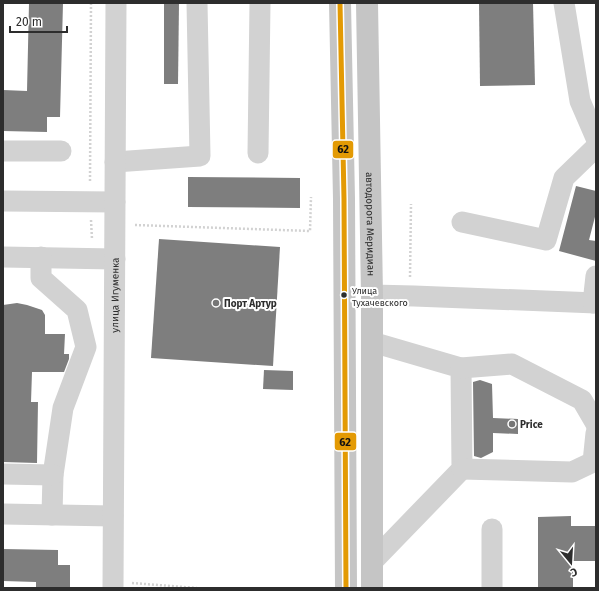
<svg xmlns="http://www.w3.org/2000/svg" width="599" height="591" font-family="'Fira Sans',sans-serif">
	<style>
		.building { fill: #7e7e7e }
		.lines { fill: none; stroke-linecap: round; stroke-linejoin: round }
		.path { stroke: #d2d2d2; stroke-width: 2.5; stroke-dasharray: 2 2; stroke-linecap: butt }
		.minor { stroke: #d2d2d2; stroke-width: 21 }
		.major { stroke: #c5c5c5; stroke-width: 22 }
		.bus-1-casing { stroke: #fff; stroke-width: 8 }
		.bus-1 { stroke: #e39a04; stroke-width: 5 }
		.bus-dot { fill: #2d2d2d; stroke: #fff; stroke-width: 1.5 }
		.poi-dot { fill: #767676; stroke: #fff; stroke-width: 1.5 }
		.labels { text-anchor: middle; stroke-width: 4; stroke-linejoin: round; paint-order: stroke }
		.bus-label { font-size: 9px; fill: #2d2d2d; stroke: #fff; text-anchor: start }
		.street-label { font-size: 10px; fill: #2d2d2d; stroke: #fff }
		.poi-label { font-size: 10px; font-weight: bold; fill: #2d2d2d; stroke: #fff; text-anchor: start }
		.line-badge { stroke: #fff; stroke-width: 1.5 }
		.pale-badge-label { font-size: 11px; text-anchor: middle; font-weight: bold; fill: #111 }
	</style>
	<rect width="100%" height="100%" fill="#fff"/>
	<!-- building -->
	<g class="building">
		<path d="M29,3h34l-3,114h-13v15l-44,-1v-41l24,1z"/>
		<path d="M164,3h15l-1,81h-14z"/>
		<path d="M479,3h54l2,82 -55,1z"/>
		<path d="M188,177l112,1v30l-112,-1z"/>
		<path d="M576,186l20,5v22l-7,27 7,1v20l-37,-10z"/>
		<path d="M159,239l121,8 -7,119 -122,-8z"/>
		<path d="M17,303l10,2 15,5 3,5v19h20l-1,20h5v5l-5,13h-32l-1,30h7l-1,61 -34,-1v-157z"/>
		<path d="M264,370l29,1v19l-30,-1z"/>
		<path d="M480,380l12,4 1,34 25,1v15l-25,-1v19l-12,6 -7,-2 -1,-74z"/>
		<path d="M571,516v10h25v35h-23v27h-35v-71z"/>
		<path d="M3,549l55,1v15h12v23h-34v-6l-33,-1z"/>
	</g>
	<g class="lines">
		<!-- path -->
		<g class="path">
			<path d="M90,181l1,-178"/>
			<path d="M91,220l1,19"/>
			<path d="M135,225l175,6 1,-34"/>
			<path d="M410,277l1,-73"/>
			<path d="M132,583l65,5"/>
		</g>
		<!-- minor -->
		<g class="minor">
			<path d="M564,3l16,98 16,37"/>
			<path d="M3,151h58"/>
			<path d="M258,153l2,-150"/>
			<path d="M115,162l85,-6 -3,-153"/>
			<path d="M3,201l112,1"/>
			<path d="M462,222l84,18 18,-62 32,-31"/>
			<path d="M3,257l112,2"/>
			<path d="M41,257v21l36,32 9,37 -23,61 -10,67 -1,40"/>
			<path d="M372,295l42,1 182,7"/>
			<path d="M593,303l3,-27"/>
			<path d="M372,342l89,26 1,101 -90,93"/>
			<path d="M461,368l51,-4 70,36 14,24"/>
			<path d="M462,469l110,3 21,-10 3,-29"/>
			<path d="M3,474l50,1"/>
			<path d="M3,514l110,2"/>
			<path d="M492,529v59"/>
			<path id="s1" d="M113,588l3,-585"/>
		</g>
		<!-- major -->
		<g class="major">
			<path d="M340,3l4,196 2,389"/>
			<path id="s2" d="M367,3l5,292v293"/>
		</g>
		<defs>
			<path id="bus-1" d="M340,3l4,196 2,389"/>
		</defs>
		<!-- bus-1 casing -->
		<use href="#bus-1" class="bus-1-casing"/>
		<!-- bus-1 -->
		<use href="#bus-1" class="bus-1"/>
	</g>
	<!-- markers -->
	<circle class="bus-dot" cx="344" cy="295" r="3.5"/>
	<g class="poi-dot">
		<circle cx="216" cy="303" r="4"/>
		<circle cx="512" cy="424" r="4"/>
	</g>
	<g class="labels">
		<!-- bus labels -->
		<g class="bus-label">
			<text x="352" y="294">Улица<tspan x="352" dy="12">Тухачевского</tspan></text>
		</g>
		<!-- street labels -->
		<g class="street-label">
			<text dy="4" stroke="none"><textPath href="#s2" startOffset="221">автодорога Меридиан</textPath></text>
			<text dy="4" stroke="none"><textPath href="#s1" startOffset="293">улица Игуменка</textPath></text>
		</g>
		<!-- poi labels -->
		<g class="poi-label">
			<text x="224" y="307">Порт Артур</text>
			<text x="520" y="428">Price</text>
		</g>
	</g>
	<g class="line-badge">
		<rect x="332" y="140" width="22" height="19" rx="4" fill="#e39a04"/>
		<rect x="334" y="432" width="23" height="19" rx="4" fill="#e39a04"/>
	</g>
	<g class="pale-badge-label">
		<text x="343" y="153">62</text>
		<text x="345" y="446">62</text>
	</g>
	<!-- border -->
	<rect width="599" height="591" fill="none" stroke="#2d2d2d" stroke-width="8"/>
	<!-- north arrow -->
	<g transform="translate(571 563) rotate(162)" stroke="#ffffff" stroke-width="3" paint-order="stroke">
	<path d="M0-3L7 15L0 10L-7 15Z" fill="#2d2d2d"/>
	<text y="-6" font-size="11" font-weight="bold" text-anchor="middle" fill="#2d2d2d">С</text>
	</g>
	<!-- scale -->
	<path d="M10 26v6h57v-6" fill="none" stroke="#2d2d2d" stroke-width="2"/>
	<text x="16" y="26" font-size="12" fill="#2d2d2d" stroke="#ffffff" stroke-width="3" paint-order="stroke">20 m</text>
</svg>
